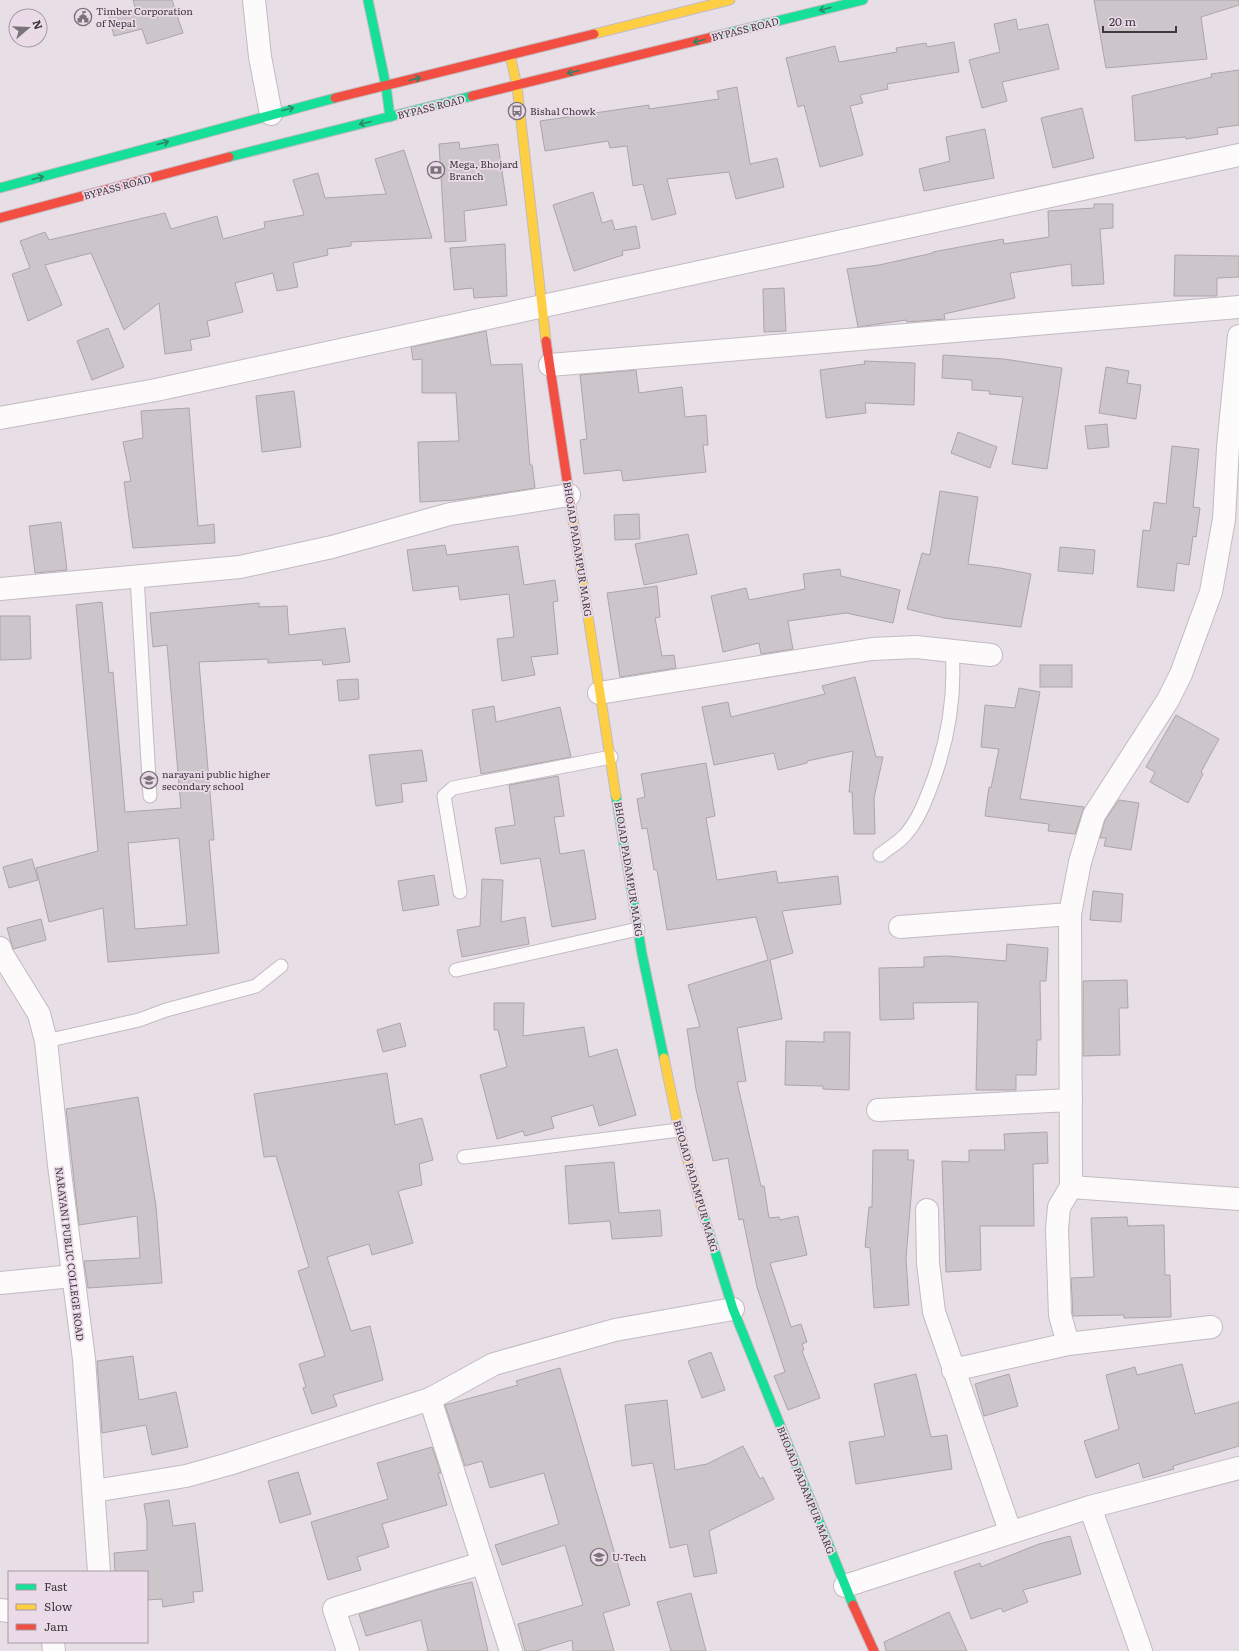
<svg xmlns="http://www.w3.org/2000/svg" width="1239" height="1651" font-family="Literata,serif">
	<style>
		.building { fill: #ccc5ca; stroke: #aca5ab; fill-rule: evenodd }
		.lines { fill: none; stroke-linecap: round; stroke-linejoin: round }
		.lane-casing { stroke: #c2bbc1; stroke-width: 15 }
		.street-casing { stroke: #c2bbc1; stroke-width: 24 }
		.fast-casing { stroke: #c2bbc1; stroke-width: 11 }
		.slow-casing { stroke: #c2bbc1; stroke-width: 11 }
		.jam-casing { stroke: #c2bbc1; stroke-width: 11 }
		.lane { stroke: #fcfafb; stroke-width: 13 }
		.street { stroke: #fcfafb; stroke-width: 22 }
		.fast { stroke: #16e098; stroke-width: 9 }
		.slow { stroke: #ffcf43; stroke-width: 9 }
		.jam { stroke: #f24e42; stroke-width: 9 }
		.oneway { stroke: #2d8467 }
		.labels { text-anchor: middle; stroke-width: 3.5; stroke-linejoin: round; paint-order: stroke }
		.poi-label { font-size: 10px; fill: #3f393f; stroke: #ebdbe9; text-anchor: start }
		.street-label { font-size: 10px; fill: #3f393f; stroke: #ebdbe9 }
	</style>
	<rect width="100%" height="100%" fill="#e8dee6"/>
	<!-- building -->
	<g class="building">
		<path d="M133,0h39l11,33 -36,11 -5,-15 -28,7 -5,-19 27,-7z"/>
		<path d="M1094,0h145v5l-38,12 6,42 -101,9z"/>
		<path d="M1016,19l2,11 30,-6 11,45 -57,13 5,19 -25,7 -13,-48 31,-8 -6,-28z"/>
		<path d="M954,42l5,30 -72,12 1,5 -28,6 3,8 -13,3 13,49 -43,12 -16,-62 -6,2 -12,-49 49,-12 4,16 58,-10 -1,-4 30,-5 1,4z"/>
		<path d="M1239,70v55l-22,3 1,6 -32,5v-2l-51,4 -3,-45 80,-19 -1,-3z"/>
		<path d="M737,87l13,77 27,-6 7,29 -48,12 -7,-27 -62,7 9,35 -24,6 -9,-36 -10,2 -6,-40 -17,2 -2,-7 -63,10 -5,-30 109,-16v4l70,-10 -2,-8z"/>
		<path d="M1082,108l12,50 -41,10 -12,-50z"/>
		<path d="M985,129l9,49 -70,13 -5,-22 31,-8 -4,-24z"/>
		<path d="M459,142l1,7 38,-5 9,61 -43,6 2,30 -21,1 -6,-98z"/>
		<path d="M404,150l28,88 -81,4v4l-24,3 1,6 -35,8 5,24 -21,4 -4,-18 -38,10 8,29 -36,9 3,15 -20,4 2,10 -27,4 -6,-51 -35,27 -33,-77 -46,12 17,40 -34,16 -16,-47 18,-6 -10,-27 25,-9 4,8 116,-27 6,16 46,-13 6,23 42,-11 -1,-6 40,-7 -11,-35 25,-7 7,25 61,-4 -11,-35z"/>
		<path d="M593,192l9,31 10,-3 3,10 21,-4 4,22 -18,3 1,4 -49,16 -21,-66z"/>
		<path d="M1094,204h19v24l-13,1 4,55 -32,2 -1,-22 -61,9 5,25 -71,16 1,5 -38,3 -1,-2 -48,7 -11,-58 32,-4 54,-12v-1l70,-13 1,5 45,-7 -1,-26 46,-3z"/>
		<path d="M505,244l2,52 -33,2 -1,-10 -19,2 -4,-42z"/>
		<path d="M1175,255l64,1v21l-22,1v18h-43z"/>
		<path d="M784,288l2,43 -22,1 -1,-43z"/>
		<path d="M108,328l16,39 -32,13 -15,-39z"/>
		<path d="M486,331l5,34 31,-1 8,101h2l3,23 -79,12 -36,2 -2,-60 41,-1 -3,-48h-34v-34l-9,1 -2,-13z"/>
		<path d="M943,355l61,4 58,9 -15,101 -35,-5 11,-67 -34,-3 1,-3 -18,-1v-10l-30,-2z"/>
		<path d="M864,361l51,2 -1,42 -49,-2 1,10 -40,5 -6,-48 45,-6z"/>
		<path d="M1106,367l23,4 -2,12 14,2 -5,34 -37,-6z"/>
		<path d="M636,370l3,23 43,-6 3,30 21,-2 2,30h-5l3,27 -83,9 -2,-11 -37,4 -4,-34 7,-1 -7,-64z"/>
		<path d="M294,391l7,56 -39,5 -6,-56z"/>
		<path d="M189,408l9,118 16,-2 1,19 -82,5 -9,-66 7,-1 -8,-39 20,-4 -2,-27z"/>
		<path d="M1107,424l2,23 -21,2 -3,-23z"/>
		<path d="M958,432l39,15 -7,21 -39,-15z"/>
		<path d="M1172,446l27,3 -6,58 7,1 -4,29 -3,-1 -4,29 -12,-2 -3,28 -37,-4 6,-57 7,1 4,-29 12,2z"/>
		<path d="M940,491l38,6 -10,67 32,4 31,6 -10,53 -77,-9 -37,-9 15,-56 8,2z"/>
		<path d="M639,514l1,25 -25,1 -1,-25z"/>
		<path d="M61,522l6,48 -32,3 -6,-47z"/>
		<path d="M688,534l9,40 -53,11 -9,-41z"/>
		<path d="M445,545l2,10 71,-9 6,39 31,-5 3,21 -5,1 5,52 -27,3 4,18 -33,6 -5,-42 17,-2 -5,-43 -49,6 -2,-14 -45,5 -6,-41z"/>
		<path d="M1060,547l35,3 -2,24 -35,-3z"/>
		<path d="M840,569l1,7 59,14 -7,33 -47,-10 -58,8 5,28 -32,5 -2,-11 -36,9 -12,-56 35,-8 3,12 56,-11 -2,-15z"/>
		<path d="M657,586l3,31 -5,1 7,38 12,-1 2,13 -56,9 -13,-84z"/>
		<path d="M102,602l7,71 4,-1 12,140 56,-4 -14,-163 -14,2 -3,-34 109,-10v4l28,-1 2,29 56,-7 5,34 -27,3 -1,-5 -54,3v-4l-69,3 15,178h-5l10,113 -111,9 -5,-54 -54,14 -13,-54 62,-17 -22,-246zM179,838l8,87 -52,4 -7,-86z"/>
		<path d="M0,616h30l1,43 -31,1z"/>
		<rect x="1040" y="665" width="32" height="22"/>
		<path d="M855,677l21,80h7l-9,41 1,36h-21l-2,-42h-3l4,-41 -46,10v2l-29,7 -4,-17 -60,12 -12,-58 26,-5 3,15 94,-23 -3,-8z"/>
		<path d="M358,679l1,20 -20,2 -2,-21z"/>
		<path d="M1019,688l21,4 -20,107 64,8 -9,27 -27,-3 1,-7 -64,-8 4,-29 2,1 8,-39 -18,-2 4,-42 30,3z"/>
		<path d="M494,706l2,16 64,-15 11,50 -90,17 -9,-64z"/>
		<path d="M1176,715l43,24 -18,33 2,2 -15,29 -38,-21 5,-10 -9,-5z"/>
		<path d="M422,750l5,31 -26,3 2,18 -27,4 -7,-51z"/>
		<path d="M706,763l9,53 -9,2 11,62 59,-9 2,12 60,-7 3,28 -59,7 11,42 -23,7 12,59 -45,9 9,53 -9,1 24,104h3l5,32 10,-1 1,3 18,-4 9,39 -37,8 21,64 10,-3 6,18 -5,2 2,6 -2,1 18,47 -32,12 -14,-34 11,-4 -28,-85 -14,-68 -4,1 -11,-62 -15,3 -17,-72 -9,-60 13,-2 -12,-42 80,-25 -12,-43 -89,13 -10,-60h-3l-7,-42 -5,1 -5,-30 8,-2 -4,-23z"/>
		<path d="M558,776l6,40 -10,1 6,37 24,-4 12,69 -44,8 -12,-69 -39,6 -6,-36 20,-3 -6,-40z"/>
		<path d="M1119,800l20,3 -8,47 -27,-4 2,-8h-6l5,-18z"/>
		<path d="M32,859l6,21 -29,8 -6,-21z"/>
		<path d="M434,875l5,30 -36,6 -5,-30z"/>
		<path d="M482,879l21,1 -2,42 24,-5 4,27 -67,13 -5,-27 23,-4z"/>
		<path d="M1093,891l30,3 -2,28 -31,-2z"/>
		<path d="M41,919l5,21 -33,9 -6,-21z"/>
		<path d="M1007,944l41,4 -2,33h-6l1,59h-4l-1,35h-20v15h-40l2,-88 -65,1 1,16 -34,1 -1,-52 45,-1v-10l23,-1 59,5z"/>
		<path d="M1127,980l1,28h-9l1,47 -37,1v-75z"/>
		<path d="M494,1003h30l-1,33 61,-9 5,30 28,-8 19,66 -37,11 -6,-21 -42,12 3,11 -29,8 -2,-5 -26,8 -17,-64 27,-8 -9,-37h-4z"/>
		<path d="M400,1023l6,23 -23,6 -6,-22z"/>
		<path d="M824,1032h26l-1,58 -26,-1v-3l-38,-1 1,-44 38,1z"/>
		<path d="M387,1073l8,52 27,-7 11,42 -14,4 3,21 -24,6 15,52 -41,12 -3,-11 -42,13 24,74 19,-5 13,54 -50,15 4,11 -25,8 -9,-26 3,-1 -7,-23 26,-8 -27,-85 11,-4 -33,-111 -12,1 -10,-63z"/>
		<path d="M138,1097l18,109 6,77 -74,5 -4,-27 56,-3 -3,-42 -58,9 -13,-116z"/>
		<path d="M1047,1132l1,31 -15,1 1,62h-54l1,44 -35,2 -4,-111 27,1v-12h36l-1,-16z"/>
		<path d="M873,1150h35v10h6l-8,98 3,47 -35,3 -4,-60 -5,-1 4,-40h3z"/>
		<path d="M614,1162l5,51 41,-3 2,26 -50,3 -2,-18 -41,3 -4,-58z"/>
		<path d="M1127,1217l1,9 36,-1 1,50h5l1,42 -47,1v-3l-51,1 -2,-38 23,-1 -3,-59z"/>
		<path d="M711,1352l14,38 -23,8 -14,-37z"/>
		<path d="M133,1356l6,44 37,-8 12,55 -36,8 -6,-30 -44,8 -5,-72z"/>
		<path d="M1182,1364l13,50 44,-12v44l-66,20 1,3 -31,9 -4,-15 -43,15 -12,-37 35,-12 -13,-54 29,-8 2,8z"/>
		<path d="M560,1368l70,237 -27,8 11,38h-41l-1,-11 -36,11h-11l-7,-27 65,-19 -18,-60 -63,20 -7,-20 64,-21 -15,-51 -54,15 -8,-27 -17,5 -20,-61 73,-20 -2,-4z"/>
		<path d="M916,1374l15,63 16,-2 5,34 -96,15 -7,-42 36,-6 -11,-52z"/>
		<path d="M1009,1374l9,32 -34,10 -9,-32z"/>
		<path d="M667,1400l8,70 32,-6 36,-18 17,33 3,-2 11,22 -65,32 8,42 -23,4 -7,-33 -17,4 -17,-85 -21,3 -7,-61z"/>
		<path d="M432,1447l9,26h-3l9,32 -65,19 7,23 -32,10 4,13 -33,10 -17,-58 77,-23 -11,-36z"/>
		<path d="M298,1472l13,42 -31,9 -12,-42z"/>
		<path d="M169,1500l4,26 22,-3 8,68 -10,1 1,10 -31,5 -1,-8 -15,1v-28h-32l-1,-19 33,-3v-28l-3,-18z"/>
		<path d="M1070,1536l11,38 -58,16 5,12 -25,10 -2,-4 -30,11 -17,-47 26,-9 1,4 58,-23z"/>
		<path d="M472,1582l16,69h-60l-7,-31 -55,16 -7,-22 77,-24z"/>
		<path d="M691,1593l15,58h-35l-14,-49z"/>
		<path d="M949,1612l18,39h-81l-2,-9z"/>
	</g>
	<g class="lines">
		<defs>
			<g id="lane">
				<path d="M137,577l13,219"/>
				<path d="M880,855c8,-7 20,-13 26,-21 10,-11 17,-27 22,-40 19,-47 28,-94 24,-144"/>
				<path d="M460,892l-16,-96 9,-8 158,-31"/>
				<path d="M456,970l182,-41"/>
				<path d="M46,1041l93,-21 27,-10 90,-24 25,-20"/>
				<path d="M464,1157l215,-27"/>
			</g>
			<g id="street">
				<path d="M254,0l6,57 11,57"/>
				<path d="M1239,336l-11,111 -4,72 -13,73 -30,82 -13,26 -74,115 -14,47 -10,52 1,273 168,12"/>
				<path d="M550,365l689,-58"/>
				<path d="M0,418l156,-28 1083,-235"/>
				<path d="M0,589l240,-22 92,-20 118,-33 119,-19"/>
				<path d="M599,693l273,-44 44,-2 75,8"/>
				<path d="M900,927l170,-13"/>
				<path d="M0,948l2,6 37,60 7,27 13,124 25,194 15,213"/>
				<path d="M878,1110l193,-10"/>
				<path d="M927,1210l1,53 6,49 76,219"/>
				<path d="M0,1283l73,-7"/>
				<path d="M1068,1344l-8,-29 -3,-86 2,-22 12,-20"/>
				<path d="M953,1370l115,-26 143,-17"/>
				<path d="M430,1399l81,252"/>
				<path d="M94,1491l92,-15 43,-12 201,-65 64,-35 121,-34 118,-21"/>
				<path d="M1090,1507l51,144"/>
				<path d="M845,1586l245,-79 149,-39"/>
				<path d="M0,1610l9,1"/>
				<path d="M53,1642l1,9"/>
				<path d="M348,1651l-14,-42 148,-46"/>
			</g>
			<g id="fast">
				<path d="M368,0l18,86 4,31"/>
				<path d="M712,37l151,-37"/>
				<path d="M229,157l243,-61"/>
				<path d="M0,188l335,-90"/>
				<path d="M616,796l26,158 22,104"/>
				<path d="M703,1213l30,96 120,296"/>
			</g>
			<g id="slow">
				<path d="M594,34l136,-34"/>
				<path d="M510,55l7,31 29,255"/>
				<path d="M571,507l45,289"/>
				<path d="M664,1058l15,72 24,83"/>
			</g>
			<g id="jam">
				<path d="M472,96l240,-59"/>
				<path d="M335,98l259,-64"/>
				<path d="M0,218l229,-61"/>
				<path d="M546,341l25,166"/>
				<path d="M853,1605l21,46"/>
			</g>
		</defs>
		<!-- lane casing -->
		<use href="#lane" class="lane-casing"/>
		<!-- street casing -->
		<use href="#street" class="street-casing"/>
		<!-- fast casing -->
		<use href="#fast" class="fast-casing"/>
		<!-- slow casing -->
		<use href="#slow" class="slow-casing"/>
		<!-- jam casing -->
		<use href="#jam" class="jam-casing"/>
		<!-- lane -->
		<use href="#lane" class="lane"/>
		<!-- street -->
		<use href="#street" class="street"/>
		<!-- fast -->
		<use href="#fast" class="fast"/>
		<!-- slow -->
		<use href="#slow" class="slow"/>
		<!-- jam -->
		<use href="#jam" class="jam"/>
	</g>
	<!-- one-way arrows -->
	<defs><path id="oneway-shaft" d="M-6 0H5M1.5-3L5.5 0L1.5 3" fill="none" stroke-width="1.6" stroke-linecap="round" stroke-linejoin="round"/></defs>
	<g class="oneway">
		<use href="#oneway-shaft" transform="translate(825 9) rotate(166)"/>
		<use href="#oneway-shaft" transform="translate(699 41) rotate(166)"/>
		<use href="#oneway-shaft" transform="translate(573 72) rotate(166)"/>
		<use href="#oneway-shaft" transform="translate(415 79) rotate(-14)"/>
		<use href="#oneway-shaft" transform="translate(288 109) rotate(-14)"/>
		<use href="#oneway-shaft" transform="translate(365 123) rotate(166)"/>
		<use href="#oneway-shaft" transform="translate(163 143) rotate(-15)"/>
		<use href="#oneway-shaft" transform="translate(38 178) rotate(-15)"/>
	</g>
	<!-- icons -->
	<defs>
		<symbol id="civic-ring" viewBox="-11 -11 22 22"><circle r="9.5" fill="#ebdbe9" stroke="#7a7379" stroke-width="1.5"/><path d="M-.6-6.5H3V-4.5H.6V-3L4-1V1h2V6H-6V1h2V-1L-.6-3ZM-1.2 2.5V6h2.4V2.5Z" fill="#7a7379"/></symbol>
		<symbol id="bus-ring" viewBox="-11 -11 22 22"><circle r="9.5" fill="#ebdbe9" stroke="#7a7379" stroke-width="1.5"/><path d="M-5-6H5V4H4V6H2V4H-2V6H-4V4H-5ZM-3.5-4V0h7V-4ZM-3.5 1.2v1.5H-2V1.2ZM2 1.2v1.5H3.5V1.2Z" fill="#7a7379"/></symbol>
		<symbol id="bank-ring" viewBox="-11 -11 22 22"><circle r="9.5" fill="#ebdbe9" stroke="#7a7379" stroke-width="1.5"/><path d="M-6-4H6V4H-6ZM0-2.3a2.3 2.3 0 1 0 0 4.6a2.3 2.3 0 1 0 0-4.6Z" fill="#7a7379"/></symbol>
		<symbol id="school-ring" viewBox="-11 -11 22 22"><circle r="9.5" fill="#ebdbe9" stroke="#7a7379" stroke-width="1.5"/><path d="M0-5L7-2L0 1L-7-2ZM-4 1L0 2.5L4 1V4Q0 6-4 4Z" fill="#7a7379"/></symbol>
		<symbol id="university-ring" viewBox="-11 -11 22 22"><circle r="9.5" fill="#ebdbe9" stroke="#7a7379" stroke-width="1.5"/><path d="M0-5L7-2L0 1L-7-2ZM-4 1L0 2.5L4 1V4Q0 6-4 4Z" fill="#7a7379"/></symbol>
	</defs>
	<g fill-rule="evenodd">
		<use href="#civic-ring" x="73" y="7" width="20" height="20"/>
		<use href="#bus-ring" x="507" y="101" width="20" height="20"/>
		<use href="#bank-ring" x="426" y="160" width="20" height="20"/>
		<use href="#school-ring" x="139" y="770" width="20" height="20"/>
		<use href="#university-ring" x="589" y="1547" width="20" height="20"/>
	</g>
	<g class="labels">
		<!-- poi labels -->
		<g class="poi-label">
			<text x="96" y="15">Timber Corporation<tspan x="96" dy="12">of Nepal</tspan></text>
			<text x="530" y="115">Bishal Chowk</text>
			<text x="449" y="168">Mega, Bhojard<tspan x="449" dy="12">Branch</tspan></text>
			<text x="162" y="778">narayani public higher<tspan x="162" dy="12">secondary school</tspan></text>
			<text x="612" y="1561">U-Tech</text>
		</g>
		<!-- street labels -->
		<g class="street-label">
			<text transform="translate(745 29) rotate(-14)" y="4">BYPASS ROAD</text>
			<text transform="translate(431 107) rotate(-14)" y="4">BYPASS ROAD</text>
			<text transform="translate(117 187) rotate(-15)" y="4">BYPASS ROAD</text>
			<text transform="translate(578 549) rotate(81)" y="4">BHOJAD PADAMPUR MARG</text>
			<text transform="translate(629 869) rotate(81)" y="4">BHOJAD PADAMPUR MARG</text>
			<text transform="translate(696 1186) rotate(74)" y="4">BHOJAD PADAMPUR MARG</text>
			<text transform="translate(70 1254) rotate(83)" y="4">NARAYANI PUBLIC COLLEGE ROAD</text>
			<text transform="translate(806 1490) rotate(68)" y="4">BHOJAD PADAMPUR MARG</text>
		</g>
	</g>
	<!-- legend -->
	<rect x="8" y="1571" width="140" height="72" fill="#ebdbe9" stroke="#a69aa5"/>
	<rect x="16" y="1584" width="20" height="6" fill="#16e098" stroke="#a69aa5"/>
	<text x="44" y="1591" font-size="12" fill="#3f393f">Fast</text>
	<rect x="16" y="1604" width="20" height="6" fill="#ffcf43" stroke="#a69aa5"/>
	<text x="44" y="1611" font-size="12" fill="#3f393f">Slow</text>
	<rect x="16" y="1624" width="20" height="6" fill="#f24e42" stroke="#a69aa5"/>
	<text x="44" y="1631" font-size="12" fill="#3f393f">Jam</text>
	<!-- north arrow -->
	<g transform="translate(28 28) rotate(71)"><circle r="19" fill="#ebdbe9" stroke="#a69aa5"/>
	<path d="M0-3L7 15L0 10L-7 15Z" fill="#7a7379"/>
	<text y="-6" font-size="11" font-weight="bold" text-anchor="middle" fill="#3f393f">N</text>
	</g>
	<!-- scale -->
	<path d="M1103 26v6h73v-6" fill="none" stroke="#3f393f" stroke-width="2"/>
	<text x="1109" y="26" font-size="12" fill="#3f393f" stroke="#ebdbe9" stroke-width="3" paint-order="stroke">20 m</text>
</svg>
